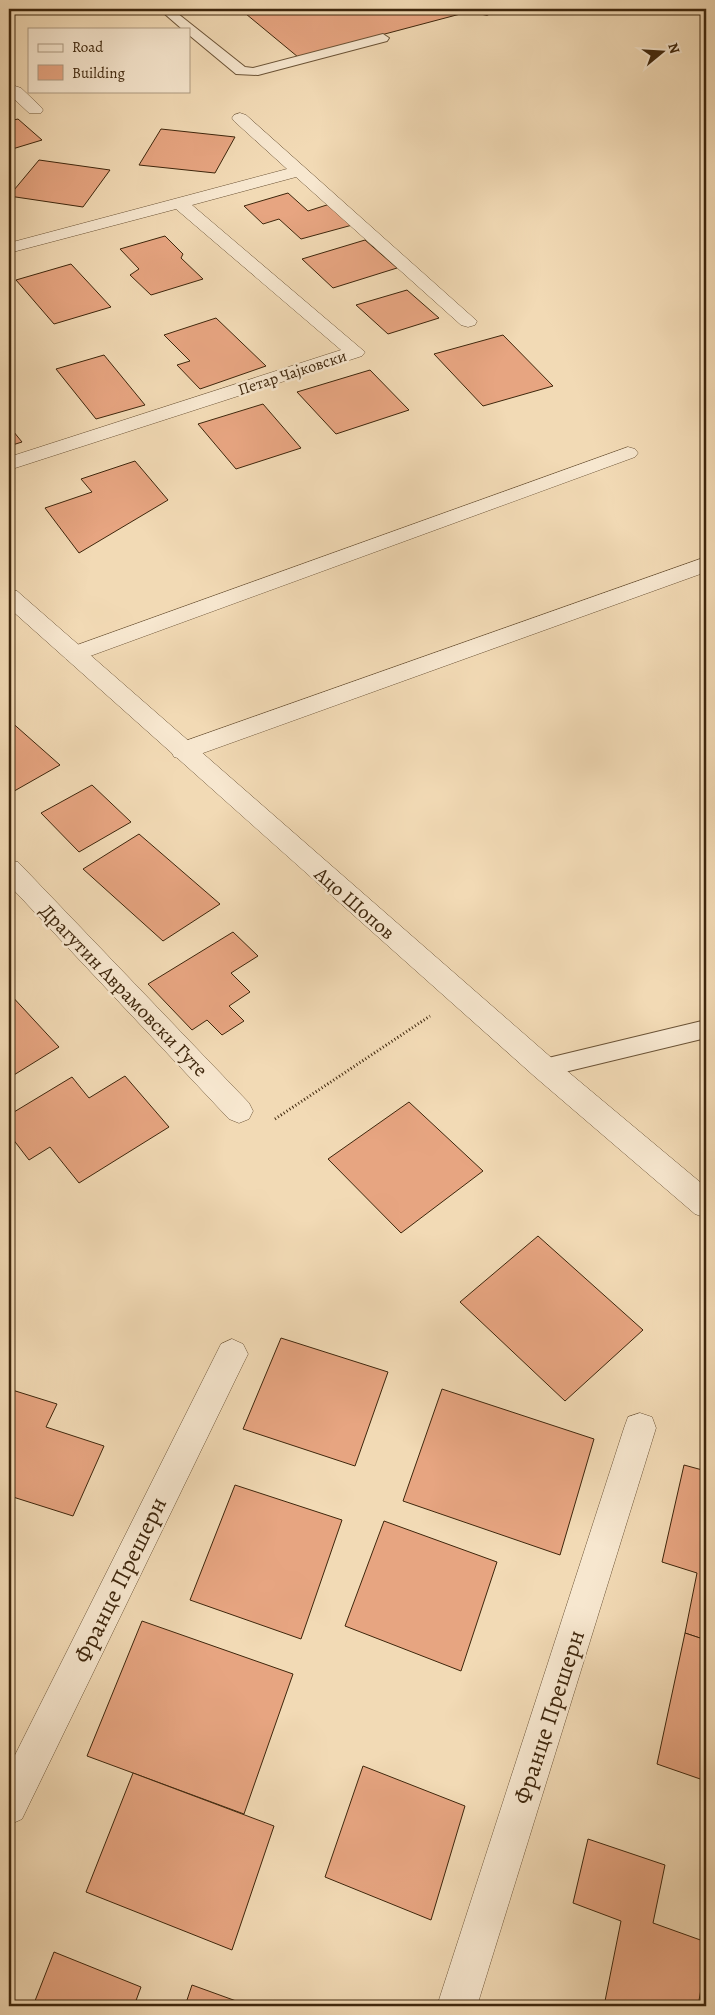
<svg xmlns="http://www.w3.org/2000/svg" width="715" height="2015" font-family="Alegreya,serif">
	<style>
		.building { fill: #e7a581; stroke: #3e260c }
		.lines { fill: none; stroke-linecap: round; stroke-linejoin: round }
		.service-casing { stroke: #6b5336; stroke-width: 2 }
		.minor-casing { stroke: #6b5336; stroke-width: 1 }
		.tertiary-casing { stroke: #6b5336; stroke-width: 1 }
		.path { stroke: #3e260c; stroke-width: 3; stroke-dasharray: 1 2.5; stroke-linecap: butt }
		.service { fill: #f7e7cf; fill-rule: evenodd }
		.minor { fill: #f7e7cf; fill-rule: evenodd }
		.tertiary { fill: #f7e7cf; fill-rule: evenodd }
		.labels { text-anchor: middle; stroke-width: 5; stroke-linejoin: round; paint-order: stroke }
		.far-street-label { font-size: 16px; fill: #3e260c; stroke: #f7e7cf }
		.street-label { font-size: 20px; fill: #3e260c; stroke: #f7e7cf }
		.near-street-label { font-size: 24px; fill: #3e260c; stroke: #f7e7cf }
	</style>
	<rect width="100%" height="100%" fill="#f2dab5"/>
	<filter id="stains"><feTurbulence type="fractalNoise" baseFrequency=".004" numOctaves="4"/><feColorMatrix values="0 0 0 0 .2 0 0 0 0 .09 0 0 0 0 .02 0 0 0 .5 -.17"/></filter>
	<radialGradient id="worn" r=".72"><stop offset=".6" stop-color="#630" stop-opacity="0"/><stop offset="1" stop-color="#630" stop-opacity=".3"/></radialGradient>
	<!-- building -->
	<g class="building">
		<path d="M240,9h218l6,4 -166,44z"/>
		<path d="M18,119l24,21 -33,10v-29z"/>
		<path d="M161,129l74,8 -20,36 -76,-8z"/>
		<path d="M39,160l71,10 -27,37 -74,-11z"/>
		<path d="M288,193l20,18 25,-8 23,21 -55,15 -22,-20 -16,5 -19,-18z"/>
		<path d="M165,236l18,18 -2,4 22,21 -52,16 -21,-20 9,-6 -19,-20z"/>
		<path d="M365,240l32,28 -64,20 -31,-29z"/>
		<path d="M71,264l40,43 -57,17 -38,-44z"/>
		<path d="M407,290l32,28 -51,16 -32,-29z"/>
		<path d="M216,318l50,48 -66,23 -23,-24 13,-4 -26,-26z"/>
		<path d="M503,335l50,51 -70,20 -49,-52z"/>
		<path d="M104,355l41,50 -49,14 -40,-50z"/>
		<path d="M370,370l39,40 -73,24 -39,-42z"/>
		<path d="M263,404l38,44 -65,21 -38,-45z"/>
		<path d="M9,426l13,16 -13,4z"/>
		<path d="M135,461l33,39 -89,53 -34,-45 47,-16 -11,-13z"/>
		<path d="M9,720l51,45 -51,29z"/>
		<path d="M92,785l39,37 -52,30 -38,-39z"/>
		<path d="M139,834l81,70 -57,37 -80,-72z"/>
		<path d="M233,932l25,24 -27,17 19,19 -21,14 15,15 -22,14 -15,-15 -15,10 -44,-46z"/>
		<path d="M9,993l50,54 -50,31z"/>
		<path d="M125,1076l44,51 -90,56 -29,-36 -21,13 -20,-26v-19l63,-38 17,21z"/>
		<path d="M409,1102l74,69 -82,62 -73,-74z"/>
		<path d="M538,1236l105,94 -78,71 -105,-99z"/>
		<path d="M281,1338l107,34 -33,94 -112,-37z"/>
		<path d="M9,1389l48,15 -11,23 58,19 -31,70 -60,-19 -4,10z"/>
		<path d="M442,1389l152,50 -34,116 -157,-54z"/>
		<path d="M684,1465l22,6v169l-21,-7 12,-60 -35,-11z"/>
		<path d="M235,1485l107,35 -41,119 -111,-39z"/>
		<path d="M384,1521l113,41 -36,109 -116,-45z"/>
		<path d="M142,1621l151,53 -49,140 -157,-58z"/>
		<path d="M685,1633l21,7v141l-49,-17z"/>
		<path d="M363,1766l102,40 -34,114 -106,-43z"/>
		<path d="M133,1773l141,53 -42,124 -146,-58z"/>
		<path d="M588,1839l77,26 -12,58 53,19v19l-8,45h-94l17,-85 -48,-18z"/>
		<path d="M54,1952l87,35 -7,19h-101z"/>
		<path d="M192,1985l58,21h-65z"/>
	</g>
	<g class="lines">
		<defs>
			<g id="service">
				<path d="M159,9h13l73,58 8,1 130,-34 6,4 -2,3 -129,34 -22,-1 -47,-39v-6h-7z"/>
				<path d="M479,9h13l1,2 -6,4 -4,-1z"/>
				<path d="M706,1020v18l-162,39 -8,-2 -4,-7 4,-7 8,-2z"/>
			</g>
			<g id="minor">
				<path d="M15,86l6,2 20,19 2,3 -2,3h-12l-17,-16 -3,1v-10z"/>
				<path d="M240,113l6,2 231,206 -2,4 -7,2 -7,-2 -165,-148 -104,28 173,147 -3,4 -353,114v-13l332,-107 -165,-141 -167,44v-10l278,-74 -53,-48 -2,-3 2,-3z"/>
				<path d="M628,447l7,2 3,4 -3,4 -553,202 -8,3 -8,-3 -4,-5 4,-5z"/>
				<path d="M706,557v15l-514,185 -9,2 -9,-2 -3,-6 3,-6z"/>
				<path d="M9,860l9,2 231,241 4,8 -4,8 -10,4 -10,-4 -220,-234z"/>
				<path d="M232,1339l11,5 5,10 -5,10 -221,455 -13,6v-58l212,-423z"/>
				<path d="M640,1413l12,4 4,11 -179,578h-40l187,-578 4,-11z"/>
			</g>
			<path id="tertiary" d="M9,589l8,2 537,469 152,127v31l-11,-4 -161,-138 -525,-468z"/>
		</defs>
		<!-- service casing -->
		<use href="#service" class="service-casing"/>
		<!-- minor casing -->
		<use href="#minor" class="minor-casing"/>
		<!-- tertiary casing -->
		<use href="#tertiary" class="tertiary-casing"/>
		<!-- path -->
		<path class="path" d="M275,1119l155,-103"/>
		<!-- service -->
		<use href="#service" class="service"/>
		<!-- minor -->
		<use href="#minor" class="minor"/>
		<!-- tertiary -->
		<use href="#tertiary" class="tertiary"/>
	</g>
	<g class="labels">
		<!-- far-street labels -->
		<g class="far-street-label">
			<text transform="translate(292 372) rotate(-18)" y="6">Петар Чајковски</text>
		</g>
		<!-- street labels -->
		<g class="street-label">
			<text transform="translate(355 903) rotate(41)" y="7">Ацо Шопов</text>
			<text transform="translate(124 990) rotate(46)" y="7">Драгутин Аврамовски Гуте</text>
		</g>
		<!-- near-street labels -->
		<g class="near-street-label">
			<text transform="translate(120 1580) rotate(-64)" y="8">Франце Прешерн</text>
			<text transform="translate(549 1717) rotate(-72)" y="8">Франце Прешерн</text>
		</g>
	</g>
	<!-- margin -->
	<rect width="715" height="2015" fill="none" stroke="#f2dab5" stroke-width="30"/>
	<rect x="10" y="10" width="695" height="1995" fill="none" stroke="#3e260c" stroke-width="2.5"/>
	<rect x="15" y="15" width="685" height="1985" fill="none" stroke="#3e260c"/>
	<!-- legend -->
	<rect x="28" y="28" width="162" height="65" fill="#f7e7cf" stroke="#ad9a81"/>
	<rect x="38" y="44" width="25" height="8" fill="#f7e7cf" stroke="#ad9a81"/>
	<text x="72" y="52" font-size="15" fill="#3e260c">Road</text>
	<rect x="38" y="65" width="25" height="15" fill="#e7a581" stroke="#ad9a81"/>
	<text x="72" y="78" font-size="15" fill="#3e260c">Building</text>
	<!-- north arrow -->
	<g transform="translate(662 52) rotate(72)" stroke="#f7e7cf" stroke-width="4" paint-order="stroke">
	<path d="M0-4L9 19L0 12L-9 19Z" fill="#3e260c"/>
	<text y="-8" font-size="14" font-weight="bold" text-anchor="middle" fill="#3e260c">N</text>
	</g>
	<rect width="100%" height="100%" filter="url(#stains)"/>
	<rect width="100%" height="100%" fill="url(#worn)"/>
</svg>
